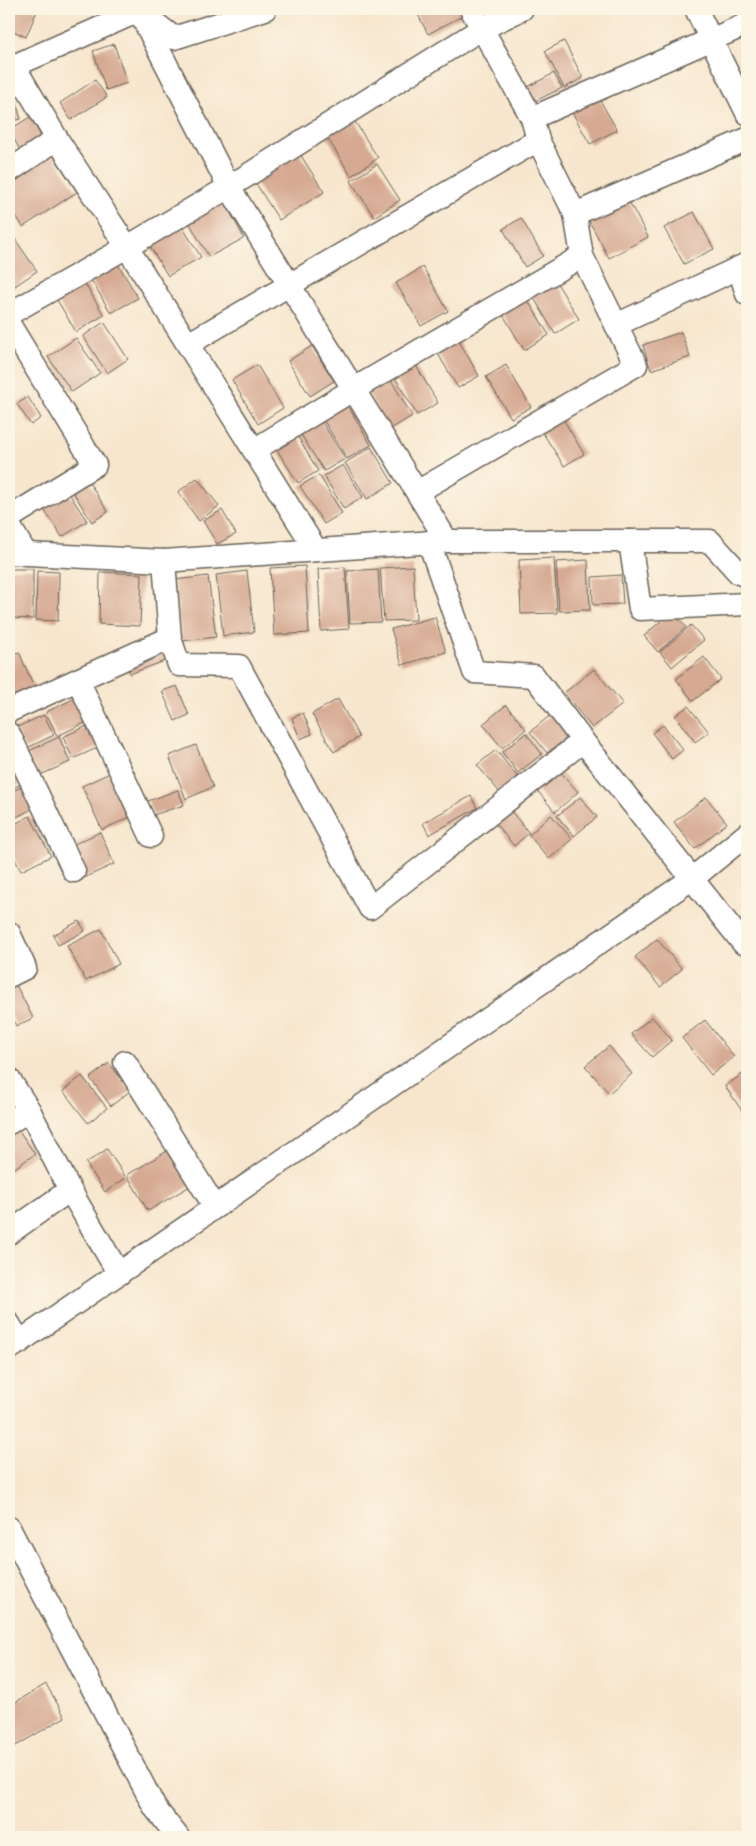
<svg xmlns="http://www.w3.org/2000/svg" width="756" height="1846" font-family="Alegreya,serif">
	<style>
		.building { fill: #d6a992 }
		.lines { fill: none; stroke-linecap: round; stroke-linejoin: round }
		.street-casing { stroke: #69635a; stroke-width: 25 }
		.street { stroke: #fff; stroke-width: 22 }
	</style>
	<rect width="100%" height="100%" fill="#fcf5e5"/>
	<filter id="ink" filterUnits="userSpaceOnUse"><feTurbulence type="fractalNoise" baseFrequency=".02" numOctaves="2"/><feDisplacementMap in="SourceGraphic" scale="10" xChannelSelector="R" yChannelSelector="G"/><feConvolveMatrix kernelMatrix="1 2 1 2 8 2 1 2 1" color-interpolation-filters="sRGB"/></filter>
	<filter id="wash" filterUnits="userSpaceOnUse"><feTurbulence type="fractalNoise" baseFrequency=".0096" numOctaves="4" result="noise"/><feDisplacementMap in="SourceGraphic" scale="20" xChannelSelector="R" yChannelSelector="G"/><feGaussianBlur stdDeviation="1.12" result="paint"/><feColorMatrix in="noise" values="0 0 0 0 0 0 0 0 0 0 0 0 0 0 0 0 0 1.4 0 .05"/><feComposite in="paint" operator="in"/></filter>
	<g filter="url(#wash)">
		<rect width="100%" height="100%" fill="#f7e6cd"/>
		<g id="blocks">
			<!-- building -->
			<g class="building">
				<path d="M9,9h22l6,2 -11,26 -17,-8z"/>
				<path d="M415,9h46l3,6 -36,19z"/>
				<path d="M564,41l19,37 -19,10 -19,-37z"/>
				<path d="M114,44l13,39 -21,7 -13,-39z"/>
				<path d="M554,73l8,15 -33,16 -7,-14z"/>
				<path d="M9,79l12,40 -12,3z"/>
				<path d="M95,80l12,17 -36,23 -11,-17z"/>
				<path d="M596,93l21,37 -27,14 -21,-37z"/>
				<path d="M30,117l12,21 -22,12 -11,-20z"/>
				<path d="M352,117l26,41 -27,18 -26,-42z"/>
				<path d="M51,152l26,40 -54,35 -14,-23v-25z"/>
				<path d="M300,154l24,38 -45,28 -24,-38z"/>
				<path d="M377,164l23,36 -26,17 -23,-36z"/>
				<path d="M626,196l22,41 -39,21 -22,-41z"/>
				<path d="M222,197l22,41 -35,19 -23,-40z"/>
				<path d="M694,212l20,37 -30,15 -20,-36z"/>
				<path d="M521,218l22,38 -18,11 -22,-38z"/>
				<path d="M178,220l23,37 -33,19 -22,-36z"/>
				<path d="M13,236l24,35 -25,17 -3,-5v-44z"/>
				<path d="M115,259l23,39 -27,15 -23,-38z"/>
				<path d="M423,267l25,44 -27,15 -25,-43z"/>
				<path d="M81,277l23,38 -28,17 -23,-39z"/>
				<path d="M555,280l24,39 -24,15 -24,-41z"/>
				<path d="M527,299l22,36 -25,15 -22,-37z"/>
				<path d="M104,322l24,37 -21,14 -24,-37z"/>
				<path d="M681,332l9,25 -39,13 -8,-25z"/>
				<path d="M455,334l24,42 -21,12 -24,-41z"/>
				<path d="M76,338l24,35 -28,19 -24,-35z"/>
				<path d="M312,346l22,35 -24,15 -22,-35z"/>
				<path d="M415,364l23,39 -21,12 -23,-39z"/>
				<path d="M257,365l26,43 -25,16 -26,-44z"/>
				<path d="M506,365l25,42 -20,11 -25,-41z"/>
				<path d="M391,380l21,36 -23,14 -21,-37z"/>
				<path d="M28,397l13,21 -10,7 -14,-21z"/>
				<path d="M345,401l26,44 -24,14 -26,-43z"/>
				<path d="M560,414l24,40 -20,12 -25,-39z"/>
				<path d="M319,417l26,42 -21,12 -26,-41z"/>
				<path d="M295,432l23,39 -20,12 -24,-38z"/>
				<path d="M371,447l22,36 -26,16 -22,-36z"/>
				<path d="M343,465l20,32 -19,12 -20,-33z"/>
				<path d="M319,475l23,38 -18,11 -24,-38z"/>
				<path d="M197,478l22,28 -20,15 -21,-29z"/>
				<path d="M87,479l21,33 -16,10 -21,-33z"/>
				<path d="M66,489l21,32 -25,16 -21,-32z"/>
				<path d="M222,510l14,24 -19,10 -14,-23z"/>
				<path d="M554,558l3,55 -36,1 -2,-54z"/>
				<path d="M588,560l2,50 -31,1 -3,-49z"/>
				<path d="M305,566l4,67 -35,2 -4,-67z"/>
				<path d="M413,566l3,54 -32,1 -4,-53z"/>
				<path d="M345,567l4,62 -28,2 -3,-62z"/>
				<path d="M9,569h24v50l-24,-1z"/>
				<path d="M378,569l3,53 -31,1 -3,-52z"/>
				<path d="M37,571l22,1 -1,49 -22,-1z"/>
				<path d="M247,571l7,61 -31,4 -7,-61z"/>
				<path d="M100,572l42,2 -2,52 -41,-2z"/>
				<path d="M621,575l2,29 -30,1 -1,-28z"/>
				<path d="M208,576l8,61 -34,4 -8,-61z"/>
				<path d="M672,611l14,16 -28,25 -14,-16z"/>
				<path d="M435,617l11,35 -44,13 -11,-36z"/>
				<path d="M691,625l13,15 -32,27 -12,-15z"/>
				<path d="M161,645l6,15 -37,14 -5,-14z"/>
				<path d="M19,652l16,37 -26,11v-44z"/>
				<path d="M704,657l17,22 -28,22 -17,-22z"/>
				<path d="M594,669l29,35 -31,24 -28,-35z"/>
				<path d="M177,686l12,29 -14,6 -13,-30z"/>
				<path d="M80,696l11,24 -34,16 -11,-24z"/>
				<path d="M338,699l21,38 -25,15 -22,-38z"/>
				<path d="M506,705l20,24 -24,19 -19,-24z"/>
				<path d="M688,706l21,26 -14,10 -20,-26z"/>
				<path d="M303,713l9,21 -12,5 -8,-21z"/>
				<path d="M553,713l18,22 -24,18 -17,-21z"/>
				<path d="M44,715l10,20 -29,14 -10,-21z"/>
				<path d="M89,725l10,22 -26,12 -10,-22z"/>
				<path d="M663,725l20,25 -11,9 -20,-26z"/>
				<path d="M526,733l16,21 -24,19 -16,-21z"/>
				<path d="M59,737l11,25 -32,14 -11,-24z"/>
				<path d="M196,745l17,42 -27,12 -17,-43z"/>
				<path d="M496,750l24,30 -18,15 -25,-30z"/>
				<path d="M9,760l12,24 -12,6z"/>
				<path d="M559,770l19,22 -23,20 -19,-23z"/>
				<path d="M112,772l20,44 -30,14 -20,-44z"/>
				<path d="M25,785l11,22 -27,14v-28z"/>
				<path d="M178,790l6,15 -31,10 -5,-14z"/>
				<path d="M471,796l6,12 -48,27 -6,-12z"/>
				<path d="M580,797l17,20 -23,19 -17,-20z"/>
				<path d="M706,797l21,26 -32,26 -21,-27z"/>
				<path d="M510,810l19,23 -15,13 -19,-23z"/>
				<path d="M551,815l21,24 -23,20 -20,-24z"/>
				<path d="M30,816l21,40 -30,15 -12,-23v-21z"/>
				<path d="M100,832l14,32 -32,15 -14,-32z"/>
				<path d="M79,921l6,10 -27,14 -5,-10z"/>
				<path d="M101,929l18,35 -33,17 -19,-35z"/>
				<path d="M657,939l25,30 -22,18 -25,-30z"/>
				<path d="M16,985l17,33 -17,8 -7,-15v-23z"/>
				<path d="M652,1017l20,23 -20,17 -21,-23z"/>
				<path d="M705,1020l29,37 -23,18 -29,-37z"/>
				<path d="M609,1046l23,28 -23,19 -24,-27z"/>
				<path d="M109,1063l21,28 -19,15 -21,-28z"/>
				<path d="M747,1071v47l-22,-32z"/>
				<path d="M82,1076l25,32 -19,15 -25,-32z"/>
				<path d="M15,1125l20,29 -26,18v-42z"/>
				<path d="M174,1147l21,36 -47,28 -21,-36z"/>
				<path d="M107,1149l19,29 -21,14 -19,-29z"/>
				<path d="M46,1684l19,33 -56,33v-44z"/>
			</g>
		</g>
	</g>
	<g filter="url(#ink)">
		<use href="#blocks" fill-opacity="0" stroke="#69635a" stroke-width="1"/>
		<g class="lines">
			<defs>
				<g id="street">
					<path d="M132,9l7,2 90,176 218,354"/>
					<path d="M471,9l61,109 6,22 37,74 172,-75"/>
					<path d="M696,9l51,104"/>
					<path d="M14,66l43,73 70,108 189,303"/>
					<path d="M9,68l130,-57 35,27 91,-29"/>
					<path d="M532,118l215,-94"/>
					<path d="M9,171l48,-32"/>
					<path d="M739,268l8,26"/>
					<path d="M9,314l118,-67 102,-60 252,-158 41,-20"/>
					<path d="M9,324l86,141 -86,53"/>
					<path d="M616,325l131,-61"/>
					<path d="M188,344l350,-204"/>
					<path d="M254,450l100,-61 228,-133 -7,-42"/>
					<path d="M417,492l219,-127 -54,-109"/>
					<path d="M9,525l17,29"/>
					<path d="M630,541l10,68 107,-5"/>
					<path d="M429,542l45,130 60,4 49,65 160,202 4,-3"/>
					<path d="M9,553l155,8 283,-20h263l29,32 8,3"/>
					<path d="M170,638l9,27 60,1 131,242 213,-167"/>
					<path d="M78,680l73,156"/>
					<path d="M9,711l161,-73 -6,-77"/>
					<path d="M9,734l65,137"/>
					<path d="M9,933l16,35 -16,8"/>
					<path d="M125,1062l90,145"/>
					<path d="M9,1079l20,31 41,80 49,84"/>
					<path d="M9,1123l20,-13"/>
					<path d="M9,1233l61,-43"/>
					<path d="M9,1324l11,18"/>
					<path d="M9,1349l684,-471 54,-44"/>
					<path d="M9,1528l146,280 23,29"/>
				</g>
			</defs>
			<!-- street casing -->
			<use href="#street" class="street-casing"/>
			<!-- street -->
			<use href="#street" class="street"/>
		</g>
	</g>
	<!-- margin -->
	<rect width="756" height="1846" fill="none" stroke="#fcf5e5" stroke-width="30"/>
</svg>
